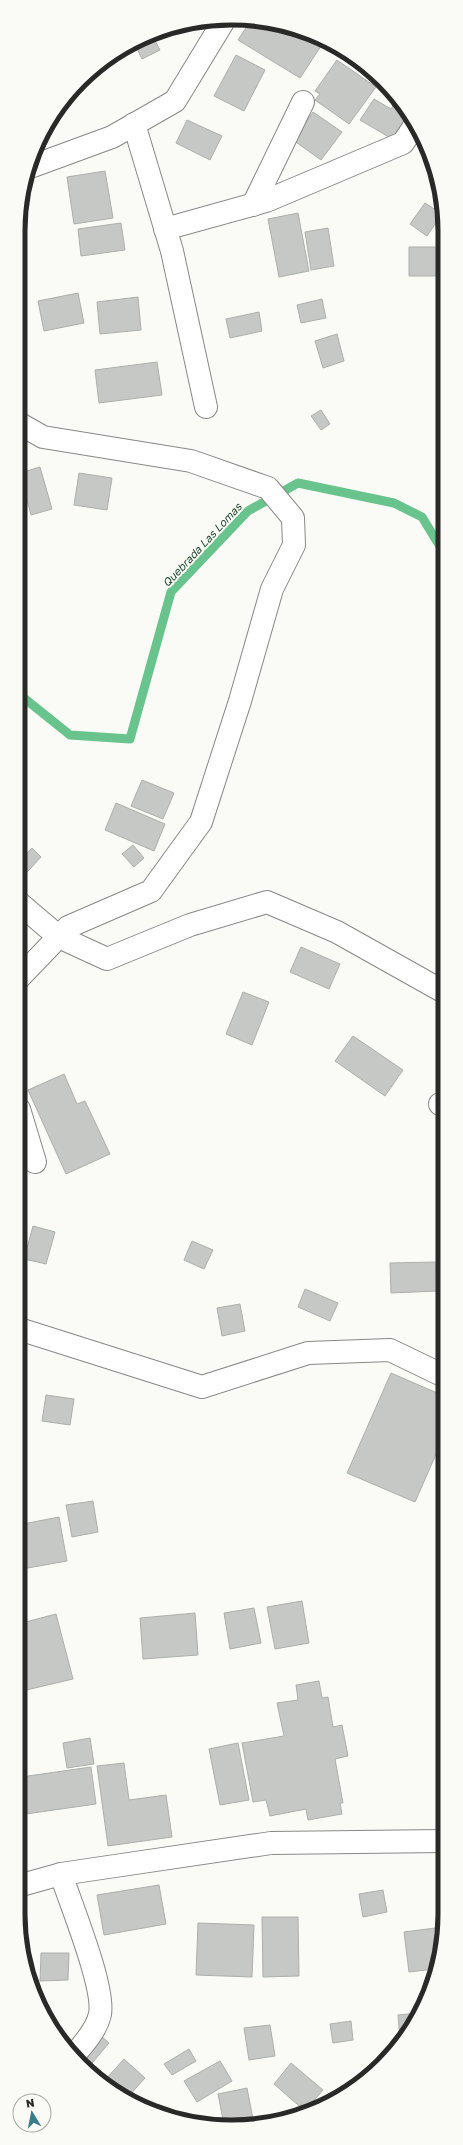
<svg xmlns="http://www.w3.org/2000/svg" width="463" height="2145" font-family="'Golos Text',sans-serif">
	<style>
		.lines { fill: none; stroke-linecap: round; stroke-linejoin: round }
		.stream { stroke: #68c48c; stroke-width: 9 }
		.building { fill: #c5c8c4; stroke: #acb0ab }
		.minor-casing { stroke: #888985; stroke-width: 24 }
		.minor { stroke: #fff; stroke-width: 22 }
		.labels { text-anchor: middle; stroke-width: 4; stroke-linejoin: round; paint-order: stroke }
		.water-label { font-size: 11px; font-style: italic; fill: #204730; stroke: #fafbf6 }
		.rim { fill: none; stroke: #292a28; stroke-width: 5 }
	</style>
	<rect width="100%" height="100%" fill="#fafbf6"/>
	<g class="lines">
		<!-- stream -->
		<path class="stream" d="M19,694l51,41 60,4 41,-147 77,-81 50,-28 96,20 28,14 22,36"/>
	</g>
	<!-- building -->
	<g class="building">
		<path d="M251,20h8l66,20 -25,38 -62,-38z"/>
		<path d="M153,37l7,13 -18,9 -7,-14z"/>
		<path d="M236,55l29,15 -21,41 -30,-15z"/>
		<path d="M337,60l39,27 -27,37 -34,-24 5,-6 -5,-3z"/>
		<path d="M374,99l17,10 5,-9 16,22 -13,21 -39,-23z"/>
		<path d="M313,112l29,20 -21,28 -28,-20z"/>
		<path d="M187,120l35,16 -12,24 -34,-17z"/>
		<path d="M105,171l8,47 -39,6 -7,-47z"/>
		<path d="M425,203l17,11 -15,22 -17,-12z"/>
		<path d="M298,213l11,58 -30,6 -11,-58z"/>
		<path d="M121,223l4,27 -44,6 -3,-27z"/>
		<path d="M328,228l6,38 -23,4 -6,-38z"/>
		<path d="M409,247h34l-1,29h-33z"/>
		<path d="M78,293l6,30 -40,8 -6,-30z"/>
		<path d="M138,297l3,33 -41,4 -3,-32z"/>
		<path d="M322,299l4,19 -25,5 -4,-18z"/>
		<path d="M259,312l3,19 -32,7 -4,-19z"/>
		<path d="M337,334l7,27 -21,7 -8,-27z"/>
		<path d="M157,362l5,33 -63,8 -4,-33z"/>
		<path d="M321,410l9,14 -9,6 -10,-14z"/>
		<path d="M40,467l12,42 -21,6 -11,-42z"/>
		<path d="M79,473l33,5 -5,32 -33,-5z"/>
		<path d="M142,780l32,13 -11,26 -32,-13z"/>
		<path d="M116,803l49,21 -11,27 -49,-21z"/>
		<path d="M133,845l11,13 -10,9 -12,-13z"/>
		<path d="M32,848l9,9 -22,24v-21l1,1z"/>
		<path d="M301,947l39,17 -11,25 -39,-17z"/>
		<path d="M243,992l26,10 -17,43 -26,-11z"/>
		<path d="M353,1036l50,34 -18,26 -50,-35z"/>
		<path d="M64,1074l13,30 8,-3 25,53 -44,20 -38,-84z"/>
		<path d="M33,1226l22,6 -9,32 -22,-5z"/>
		<path d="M192,1241l21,9 -9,19 -20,-9z"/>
		<path d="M436,1262l1,29 -46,2 -1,-30z"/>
		<path d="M305,1289l33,14 -8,18 -32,-14z"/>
		<path d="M240,1304l5,27 -23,5 -5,-28z"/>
		<path d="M391,1373l53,23v40l-29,66 -68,-29z"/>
		<path d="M46,1395l28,4 -4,26 -28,-4z"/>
		<path d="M93,1501l5,31 -26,5 -6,-32z"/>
		<path d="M59,1517l8,44 -45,8 -4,-18v-26z"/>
		<path d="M302,1601l7,42 -34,6 -8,-42z"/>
		<path d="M254,1608l7,35 -31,6 -6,-36z"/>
		<path d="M195,1613l3,42 -55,4 -3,-41z"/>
		<path d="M56,1614l17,65 -55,13v-68z"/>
		<path d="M319,1681l3,17 6,-1 5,30 9,-2 6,31 -13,3 8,44h-3l2,11 -34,6 -2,-11 -36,7 -4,-16 -13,2 -11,-59 42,-7 -7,-33 21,-3 -2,-15z"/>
		<path d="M90,1738l4,26 -27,4 -4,-25z"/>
		<path d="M238,1743l11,57 -29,5 -11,-56z"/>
		<path d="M124,1763l5,37 37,-5 6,42 -64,9 -11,-80z"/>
		<path d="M91,1767l5,37 -70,10 -5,-37z"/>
		<path d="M159,1885l7,39 -62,11 -7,-40z"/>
		<path d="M383,1890l4,22 -24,5 -4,-23z"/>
		<path d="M262,1917h36l1,59 -36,1z"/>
		<path d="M198,1923l56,2 -2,52 -56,-2z"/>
		<path d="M443,1927v14l-9,28 -25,3 -5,-40z"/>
		<path d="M41,1953h28l-1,27 -28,1z"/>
		<path d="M419,2013l-2,7 -17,20 -2,-25z"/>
		<path d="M351,2021l2,19 -20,3 -3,-19z"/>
		<path d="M270,2025l5,31 -26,4 -5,-32z"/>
		<path d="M100,2035l9,8 -22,26 -9,-9z"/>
		<path d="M189,2049l7,12 -24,14 -8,-11z"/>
		<path d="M124,2059l21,19 -18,20 -23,-17z"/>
		<path d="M220,2061l12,20 -35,21 -13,-21z"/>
		<path d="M291,2063l32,27 -18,21 -31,-27z"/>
		<path d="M247,2088l6,31 -29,6 -6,-31z"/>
	</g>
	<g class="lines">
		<defs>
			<g id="minor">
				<path d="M134,124l38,127 34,156"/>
				<path d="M33,166l79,-29 63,-36 48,-79"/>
				<path d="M253,205l50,-103"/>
				<path d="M165,229l101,-28 137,-58 12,-18"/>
				<path d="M19,903l40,34 48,22 83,-34 77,-23 70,30 107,60"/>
				<path d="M19,978l49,-51 83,-36 50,-69 39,-121 32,-112 22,-44 -1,-27 -25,-30 -77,-27 -148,-24 -23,-13"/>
				<path d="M440,1104h4"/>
				<path d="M19,1109l16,53"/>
				<path d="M19,1329l183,58 106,-34 82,-3 54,26"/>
				<path d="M61,1874c10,31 44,113 39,140 -3,15 -16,30 -26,41"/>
				<path d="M18,1886l43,-12 210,-31 172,-2"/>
			</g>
		</defs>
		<!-- minor casing -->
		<use href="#minor" class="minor-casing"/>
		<!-- minor -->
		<use href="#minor" class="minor"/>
	</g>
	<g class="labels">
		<!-- water labels -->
		<g class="water-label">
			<text transform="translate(202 545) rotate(-47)" y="4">Quebrada Las Lomas</text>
		</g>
	</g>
	<!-- crop -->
	<path d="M0 0H463V2145H0ZM231 25H232A206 206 0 0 1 438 231V1914A206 206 0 0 1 232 2120H231A206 206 0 0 1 25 1914V231A206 206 0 0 1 231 25Z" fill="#fafbf6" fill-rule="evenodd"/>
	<path class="rim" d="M231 25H232A206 206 0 0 1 438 231V1914A206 206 0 0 1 232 2120H231A206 206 0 0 1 25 1914V231A206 206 0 0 1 231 25Z"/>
	<!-- north arrow -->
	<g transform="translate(32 2113) rotate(350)"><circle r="19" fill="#fafbf6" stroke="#a6a7a4"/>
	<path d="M0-3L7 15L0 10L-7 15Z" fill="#387e8a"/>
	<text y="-6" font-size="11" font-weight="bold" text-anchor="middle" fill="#292a28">N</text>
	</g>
</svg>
